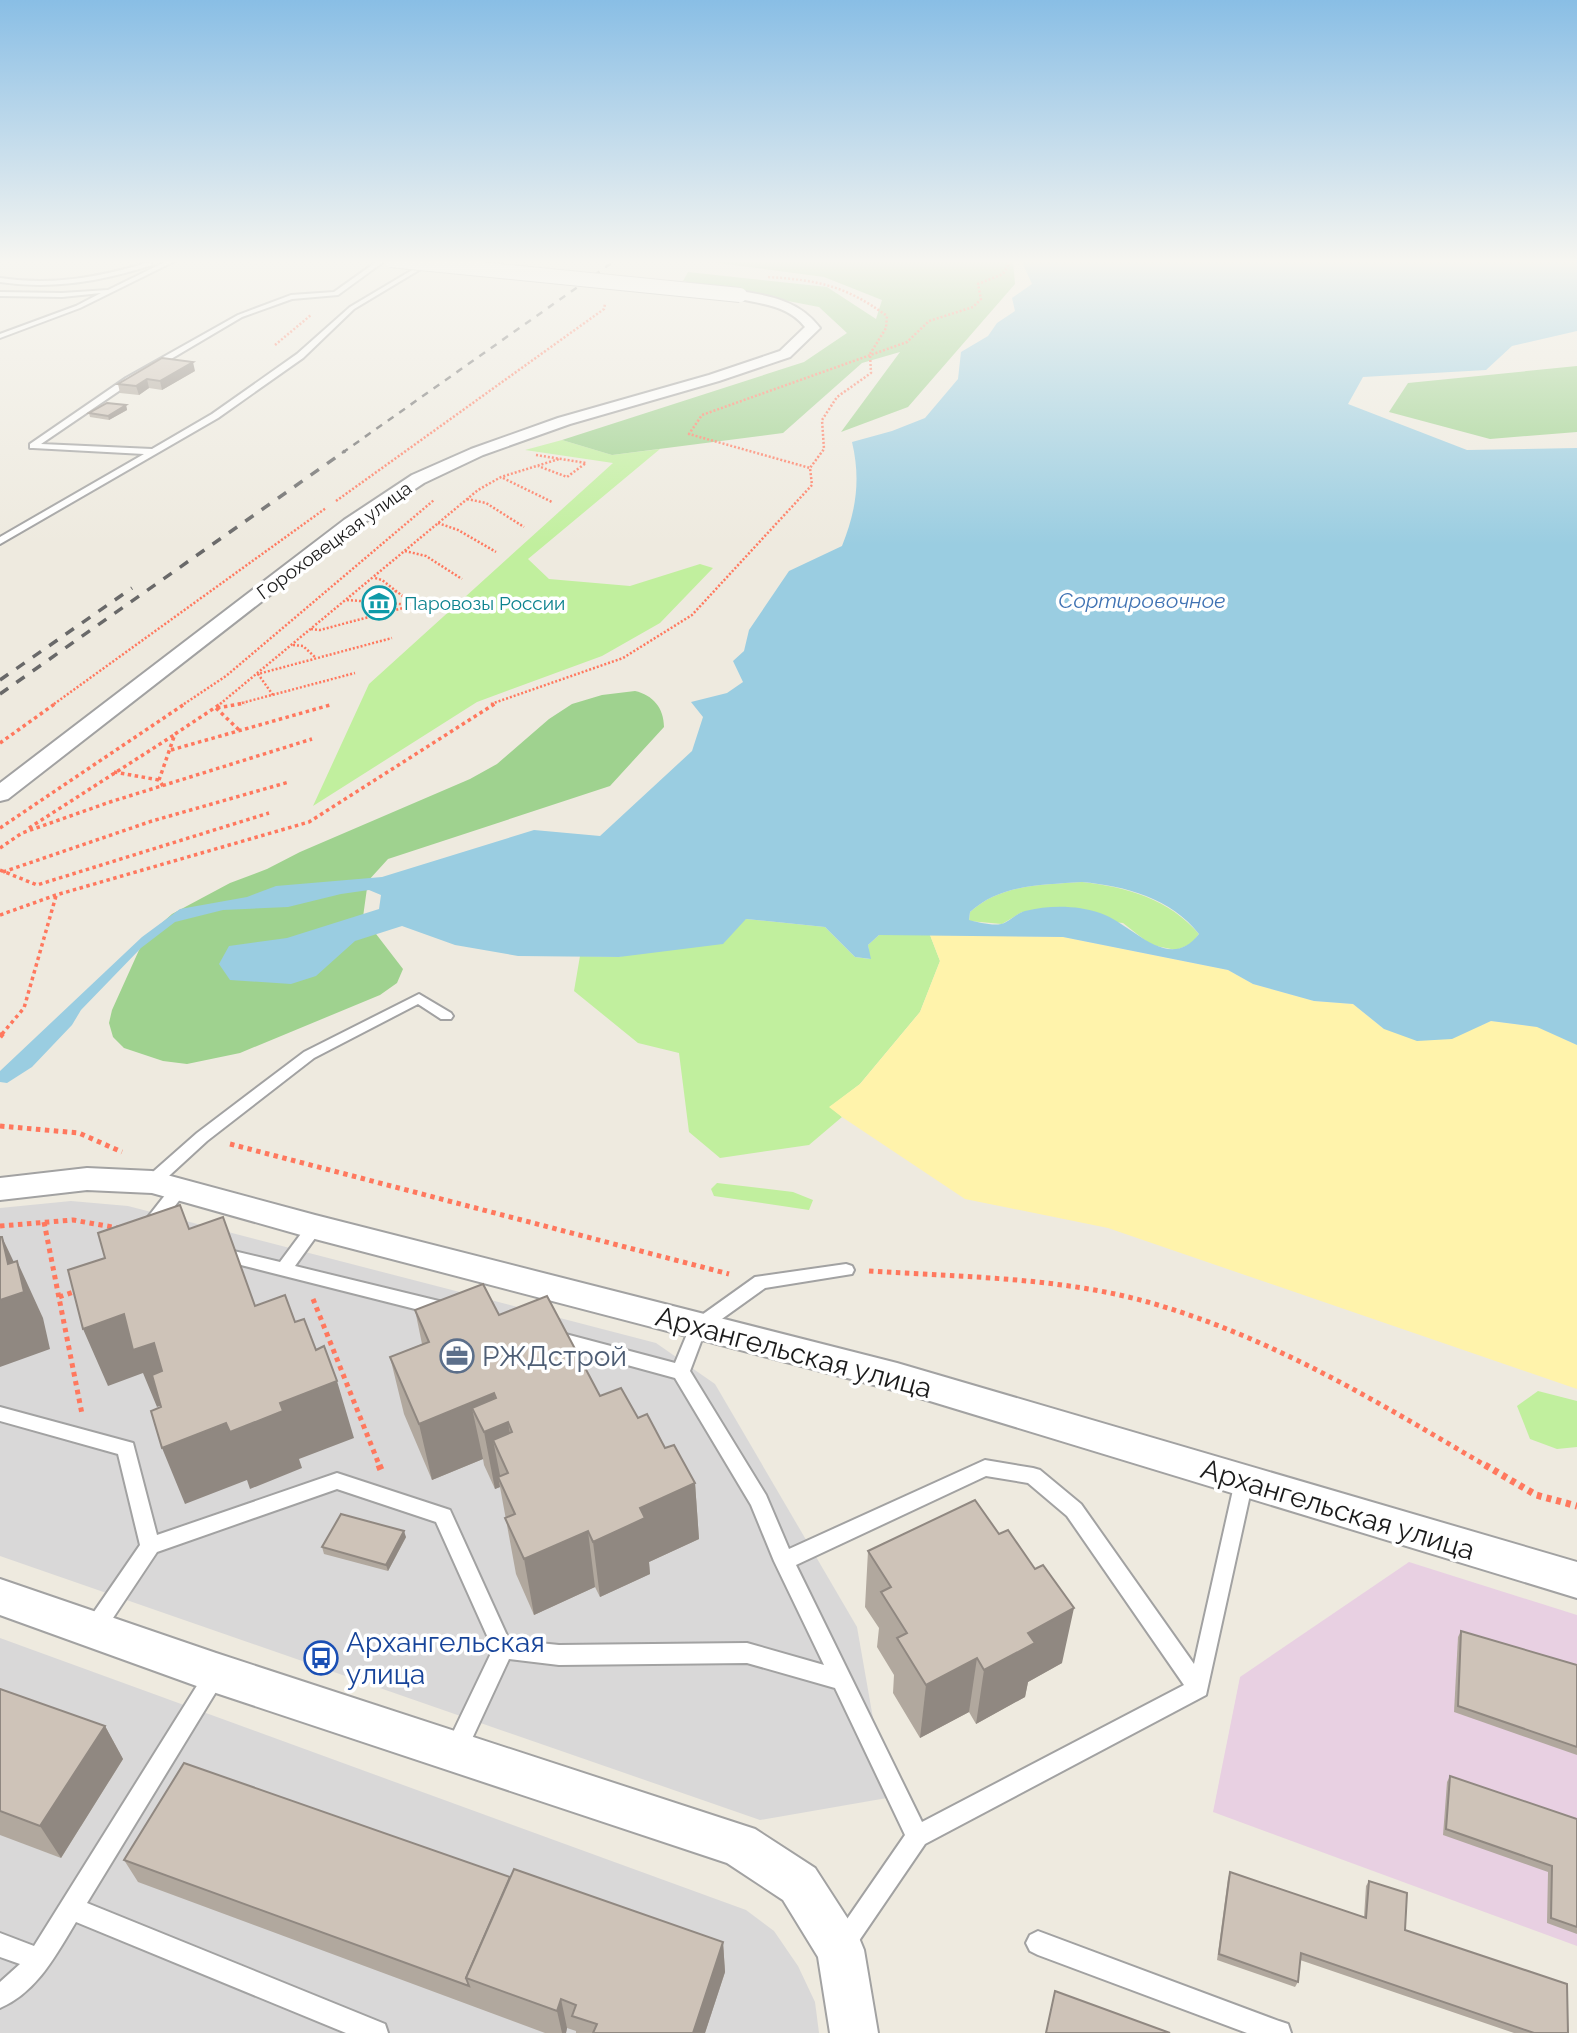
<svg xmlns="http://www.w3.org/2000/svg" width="1577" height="2033" font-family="Raleway,sans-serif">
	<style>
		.residential { fill: #d9d8d8 }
		.industrial { fill: #e8d0e2 }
		.grass { fill: #c1ef9e }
		.forest { fill: #9fd28f }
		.sand { fill: #fff3ab }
		.water { fill: #9acde1; fill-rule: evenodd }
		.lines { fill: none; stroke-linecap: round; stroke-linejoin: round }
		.service-casing { stroke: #a2a2a2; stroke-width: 4 }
		.minor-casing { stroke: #a2a2a2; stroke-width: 4 }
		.path-far3 { stroke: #ff785e; stroke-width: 2.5; stroke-dasharray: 2 2; stroke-linecap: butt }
		.path-far2 { stroke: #ff785e; stroke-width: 3.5; stroke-dasharray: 3.5 3.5; stroke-linecap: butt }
		.path-far1 { stroke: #ff785e; stroke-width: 5; stroke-dasharray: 4.5 4.5; stroke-linecap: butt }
		.path { stroke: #ff785e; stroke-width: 7; stroke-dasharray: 5 5; stroke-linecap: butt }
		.service { fill: #fff; fill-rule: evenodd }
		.minor { fill: #fff; fill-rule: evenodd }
		.rail-far1 { stroke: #696969; stroke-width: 2.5; stroke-dasharray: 7 7; stroke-linecap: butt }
		.rail { stroke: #696969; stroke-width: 3.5; stroke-dasharray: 10 10; stroke-linecap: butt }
		.minor-bridge-casing { stroke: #a2a2a2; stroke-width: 16; stroke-linecap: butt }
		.minor-bridge { stroke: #fff; stroke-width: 14 }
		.wall { fill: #b1a89e }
		.shaded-wall { fill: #908881 }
		.building { fill: #cec3b8; stroke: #908881; stroke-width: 2 }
		.labels { text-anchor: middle; stroke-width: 7; stroke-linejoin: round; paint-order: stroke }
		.far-street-label { font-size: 19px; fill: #1b1b1b; stroke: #fff }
		.far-culture-label { font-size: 19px; fill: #0d838f; stroke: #fff; text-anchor: start }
		.far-water-label { font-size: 21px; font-style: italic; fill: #3f72b3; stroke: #fff }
		.near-street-label { font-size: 28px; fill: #1b1b1b; stroke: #fff }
		.near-service-label { font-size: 28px; fill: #4e5e75; stroke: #fff; text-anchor: start }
		.near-transit-label { font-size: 28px; fill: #164399; stroke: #fff; text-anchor: start }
	</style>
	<rect width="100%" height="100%" fill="#eeeadf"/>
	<!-- residential -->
	<g class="residential">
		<path d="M71,1201l57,5 528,137 59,41 142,243 30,171 -127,22 -760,-264v-348z"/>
		<path d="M0,1638l746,272 28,21 24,35 17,36 4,31h-819z"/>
	</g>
	<!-- industrial -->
	<path class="industrial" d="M1409,1562l168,53v331l-364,-134 27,-135z"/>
	<!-- grass -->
	<g class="grass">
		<path d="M562,440l50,15 48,-6 -132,110 21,20 81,7 70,-22 13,4 -53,55 -58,33 -125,46 -164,104 56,-122 244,-221 -88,-13z"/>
		<path d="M1082,882c45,5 87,17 117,52l-8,10 -15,6 -25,-5 -28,-22 -101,-11 -20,12 -33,-3 1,-9c31,-28 72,-27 112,-30z"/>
		<path d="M746,919l79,8 30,30 15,2 -2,-14 11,-10h51l10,26 -20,51 -60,72 -30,23 12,10 -33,28 -89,13 -31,-26 -10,-79 -41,-10 -64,-52 6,-35 39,1z"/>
		<path d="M717,1183l76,9 20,8 -4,10 -95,-14 -3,-7z"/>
		<path d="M1538,1391l39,10v46l-20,2 -27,-10 -13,-33z"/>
	</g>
	<!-- forest -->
	<g class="forest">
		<path d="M695,260h318l2,24 -107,123 -67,25 59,-80 -38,11 -79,70 -171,22 -50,-15 242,-78 43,-29 -28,-26 -136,-26 5,-9 139,15 49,32 6,-19 -58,-23z"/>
		<path d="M1577,366v66l-87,7 -101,-27 19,-29z"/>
		<path d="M635,691c18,4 29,17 29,36l-54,59 -222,73 -20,22 -5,36 40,52 -6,14 -17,12 -140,58 -53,11 -24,-3 -39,-13 -11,-11 -4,-14 3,-13 32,-71 28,-25 58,-31 37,-14 33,-17 170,-73 27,-15 52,-45 23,-15 30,-9z"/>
	</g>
	<!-- sand -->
	<path class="sand" d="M930,935l133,2 165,33 25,14 61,17 39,3 31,25 91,-1 16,-7 47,6 39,18v344l-469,-161 -143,-29 -123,-82 -13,-10 31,-23 60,-72 20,-51z"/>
	<!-- water -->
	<path class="water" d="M1024,260h553v71l-65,15 -26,24 -123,7 -15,27 119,46 110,-2v597l-40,-18 -46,-6 -39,18 -35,2 -33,-12 -31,-25 -39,-3 -61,-17 -25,-14 -165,-33 -184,-2 -11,10 3,14 -16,-2 -30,-30 -79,-8 -23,25 -104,13 -101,-1 -63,-11 -53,-19 -47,15 -39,35 -25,8 -61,-4 -11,-16 10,-18 58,-8 92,-29 2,-14 -12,-5 -28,4 -53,13 -65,3 -48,12 -34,26 -60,62 -9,15 -40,42 -25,16 -7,-1v-11l142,-134 38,-28 67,-12 29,-11 106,-9 152,-47 66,6 92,-85 11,-34 -12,-15 36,-9 16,-11 -10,-21 11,-10 5,-21 40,-59 53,-25c14,-35 19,-66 10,-104l40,-11 33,-13 33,-39 3,-27 27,-16 9,-13 18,-12 -3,-13 20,-14 -10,-22zM1082,882c43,4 89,16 117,52 -31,40 -66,-10 -99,-21 -23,-8 -51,-8 -75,-2 -8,2 -16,11 -24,13 -9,2 -23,-2 -32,-4l1,-8c31,-28 72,-27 112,-30z"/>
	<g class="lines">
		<defs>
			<g id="service">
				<path d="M169,260h8l-97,48 -80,30v-4l76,-28 25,-13 -39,4 -62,-1v-4l62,1 46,-3z"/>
				<path d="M379,260h7l-48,35 -46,4 -50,18 -110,65 -91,62 111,5 60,-35 85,-60 53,-47 74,-44 5,1 -75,45 -51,49 -85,60 -218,126v-7l144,-83 -111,-6h-3v-4l96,-66 112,-63 53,-20 43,-3z"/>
				<path d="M150,262l2,3c-50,16 -99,25 -152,17v-4c53,8 100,-1 150,-16z"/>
				<path d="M419,994l32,19 2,3 -2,3h-10l-23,-15 -104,54 -107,83 -49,45h-12l-2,-4 2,-4 51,-45 107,-81z"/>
				<path d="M179,1183l6,2 2,4 -2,4 -29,37 -6,2 -6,-2 -2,-4 2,-4 29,-37z"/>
				<path d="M315,1221l6,2 2,4 -28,39 148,36 6,2 2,5 -2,5 -6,2 -222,-56 -6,-2 -2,-4 2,-4 6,-2 59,14 29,-39z"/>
				<path d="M846,1264l6,2 2,4 -2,4 -87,14 -60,43 -15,40 76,124 23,54 196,-89 48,8 7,2 41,34 113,160 41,-183 2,-6 7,-2 7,2 2,6 -47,214 -281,149 -73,107 -8,4 -8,-4 -4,-8 4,-8 69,-100 -70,-147 -88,-25 -188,2 -50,-6 -45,97 -8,4 -8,-4 -3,-7 48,-100 -57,-127 -99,-33 -180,63 -56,84 -7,2 -7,-2 -3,-7 3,-7 53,-77 -22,-91 -118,-33v-14l133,36 24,92 180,-62 113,37 59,130 50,5 188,-2 77,22 -50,-104 -23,-56 -76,-127 -121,-33 -6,-2 -3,-5 3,-5 6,-2 121,32 17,-41 63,-45zM986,1476l42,7 39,33 117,169 -262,137 -126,-257z"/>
				<path d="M215,1665l7,3 3,7 -3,7 -135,221 298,121 3,9h-42l-270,-111c-20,33 -39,70 -76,86v-26l20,-18 -20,-7v-24l34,13 174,-278z"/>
				<path d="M1038,1931l241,90 9,3 3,9h-44l-209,-78 -8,-4 -4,-8 4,-8z"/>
			</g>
			<g id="minor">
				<path d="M740,291c31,5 60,10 80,37l-30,29 -71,24 -149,43 -87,31 -59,28 -68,45 -348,271 -8,2v-18l344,-263 68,-45 59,-26 87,-31 151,-43 71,-24 25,-24c-17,-22 -44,-23 -70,-29v-6z"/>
				<path d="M87,1168l65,3 163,44 582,148 680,199v36l-680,-207 -582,-152 -163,-46 -65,-3 -87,10v-22z"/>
				<path d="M0,1579l216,74 539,176 60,39 42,65 7,17 14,83h-48l-12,-76 -35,-57 -56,-37 -511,-170 -216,-78z"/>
			</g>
		</defs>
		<!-- service casing -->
		<use href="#service" class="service-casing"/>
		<!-- minor casing -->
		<use href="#minor" class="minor-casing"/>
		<!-- path-far3 -->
		<g class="path-far3">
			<path d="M768,277c50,3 78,9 119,39l-1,12 -16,26 1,19 -34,24 -15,23 2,29 -14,19"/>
			<path d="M275,345l36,-30"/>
			<path d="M536,455l50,8 -19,14 -29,-11"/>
			<path d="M503,478l49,24"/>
			<path d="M467,499l19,4 38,24"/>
			<path d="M336,501l268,-192 1,-5"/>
			<path d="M438,523l20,7 38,22"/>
			<path d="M405,551l21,5 36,23"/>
			<path d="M347,600l79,6"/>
			<path d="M383,614l-1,-11 14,-12"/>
			<path d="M311,629l9,1 94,-25 -32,-25 -7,-2"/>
			<path d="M293,645l10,1 13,12"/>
			<path d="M273,695l-15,-21 134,-36"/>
			<path d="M54,704l272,-196"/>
			<path d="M184,704l42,-28 208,-176"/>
			<path d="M220,704l258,-214 23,-13 58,-18"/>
			<path d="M238,704l117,-31"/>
			<path d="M491,704l132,-46 69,-43 120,-130 -2,-17 -121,-34 13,-19 205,-73 22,-21 44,-14 8,-8 -3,-15 25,-10 8,-14"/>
		</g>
		<!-- path-far2 -->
		<g class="path-far2">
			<path d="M216,708l23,22"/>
			<path d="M217,708l28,-5"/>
			<path d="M0,743l56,-40"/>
			<path d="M171,750l159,-45"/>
			<path d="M114,772l45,8"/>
			<path d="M163,786l-4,-6 16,-46 47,-31"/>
			<path d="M0,828l186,-125"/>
			<path d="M29,828l145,-93"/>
			<path d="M0,848l22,-15 88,-31 202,-63"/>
			<path d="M0,870l37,15 232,-72"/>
			<path d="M3,872l149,-51 137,-39"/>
			<path d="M0,915l56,-20 253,-73 187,-119"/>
			<path d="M2,1034l22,-26 32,-112"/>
		</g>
		<!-- path-far1 -->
		<g class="path-far1">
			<path d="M0,1037l4,-5"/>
			<path d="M0,1126l79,7 43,19"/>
			<path d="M230,1144l499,130"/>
			<path d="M44,1222l38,192"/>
			<path d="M0,1226l73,-6 45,8"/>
			<path d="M869,1271c91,6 186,6 275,30 124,34 234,101 344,166"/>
			<path d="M59,1297l20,-7"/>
			<path d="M313,1299l67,168"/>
		</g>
		<!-- path -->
		<g class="path">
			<path d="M379,1465l2,5"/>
			<path d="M1485,1465l51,30 41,11"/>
		</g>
		<!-- service -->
		<use href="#service" class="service"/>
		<!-- minor -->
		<use href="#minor" class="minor"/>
		<!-- rail-far1 -->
		<path class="rail-far1" d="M342,453l274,-193"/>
		<!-- rail -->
		<g class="rail">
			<path d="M0,680l132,-92"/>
			<path d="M0,694l345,-243"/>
		</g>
		<defs>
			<path id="minor-bridge" d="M390,260l350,35"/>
		</defs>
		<!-- minor-bridge casing -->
		<use href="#minor-bridge" class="minor-bridge-casing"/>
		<!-- minor-bridge -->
		<use href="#minor-bridge" class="minor-bridge"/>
	</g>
	<!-- wall -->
	<g class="wall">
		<path d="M195,371l-33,19 -13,-2 -10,7 -19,-2 -2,-9z"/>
		<path d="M126,405l1,5 -18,10 -19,-3 -1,-4z"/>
		<path d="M415,1310l84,5 101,81 38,22 57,65 4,56 -50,23 1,12 -50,23 -5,-10 -61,28 -18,-41 -16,-87 -5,2 -11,-24 -1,-6 -51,21 -28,-66 -14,-57 32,-13z"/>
		<path d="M406,1537l-18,34 -64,-17 -2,-7z"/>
		<path d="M868,1551l194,112 -34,19 -3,15 -49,27 -7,-12 -49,26 -27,-45 1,-18 -17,-28 2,-19 -14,-21z"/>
		<path d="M1461,1631l116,34v90l-123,-43 4,-75z"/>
		<path d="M0,1689l105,37 18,33 -62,99 -61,-23z"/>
		<path d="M1450,1776l127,43v115l-30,-11 1,-51 -105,-37 4,-53z"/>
		<path d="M124,1860l386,17 213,65 2,30 -20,61h-129v-2l-9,-3 -1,5h-21l-407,-151z"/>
		<path d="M1230,1872l134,45 2,-31 3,-5 36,49 163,103h-54l-214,-73 -2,22 -3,5 -78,-27 11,-82z"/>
	</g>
	<!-- shaded-wall -->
	<g class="shaded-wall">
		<path d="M193,362l2,9 -33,19 -2,-9z"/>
		<path d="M147,379l2,9 -10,7 -3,-9z"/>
		<path d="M126,405l1,5 -18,10 -1,-4z"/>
		<path d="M2,1237l18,38 -3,-14 26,57 7,31 -50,18v-113z"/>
		<path d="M124,1314l30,29 22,57 -19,7 -14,-34 -35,13 -25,-57z"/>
		<path d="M337,1381l17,57 -55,21 3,9 -52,21 -3,-9 -62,24 -23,-56z"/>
		<path d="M494,1393l6,33 8,-4 10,57 -10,-6 -15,-33 9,45 -4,-8 2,10 -5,2 -11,-57 -12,-24 11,51 -51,21 -13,-56z"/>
		<path d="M695,1483l4,56 -50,23 1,12 -50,23 -7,-55 47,-34z"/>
		<path d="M404,1531l2,6 -18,34 -2,-6z"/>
		<path d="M588,1531l7,56 -61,28 -10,-56z"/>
		<path d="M1074,1608l-12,55 -34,19 -3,15 -49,27 8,-54 44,-37z"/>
		<path d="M977,1658l-8,54 -49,26 6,-53z"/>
		<path d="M105,1726l18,33 -62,99 -21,-32z"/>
		<path d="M723,1942l2,30 -20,61h-12z"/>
		<path d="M561,1999l6,29 -1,5h-4l-5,-22z"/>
	</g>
	<!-- building -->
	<g class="building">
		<path d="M162,358l31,4 -33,19 -13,-2 -11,7 -18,-2z"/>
		<path d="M107,403l19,2 -18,11 -19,-3z"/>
		<path d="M180,1205l9,24 34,-12 32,89 30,-11 10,27 9,-3 12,31 8,-4 13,35 -57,22 3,8 -53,21 -4,-9 -64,25 -11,-37 10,-4 -9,-32 10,-4 -8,-28 -21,7 -9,-36 -41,15 -15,-59 37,-12 -7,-25z"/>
		<path d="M0,1237h2l6,27 9,-3 7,31 -24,8z"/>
		<path d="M483,1284l16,31 48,-19 53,100 21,-8 17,30 9,-4 18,34 9,-3 21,38 -55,25 5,10 -52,24 -5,-11 -64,28 -19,-41 10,-4 -17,-37 10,-4 -15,-33 19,-8 -4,-10 -24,10 -12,-24 24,-10 -2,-5 -75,31 -29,-67 39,-15 -14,-32z"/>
		<path d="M975,1500l24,34 9,-4 27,39 8,-4 31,43 -46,25 7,10 -51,27 -7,-12 -51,27 -29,-47 10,-5 -26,-41 10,-5 -23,-36z"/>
		<path d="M341,1514l63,17 -18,34 -64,-18z"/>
		<path d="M1461,1631l116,34v82l-119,-41z"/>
		<path d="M0,1689l105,37 -65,100 -40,-15z"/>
		<path d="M184,1763l326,114 -44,101 3,8 -345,-126z"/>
		<path d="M1450,1776l127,43v108l-26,-9 1,-52 -106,-37z"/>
		<path d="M514,1869l209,73 -30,91h-100l4,-9 -25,-8 4,-11 -15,-6 -4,12 -91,-33z"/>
		<path d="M1230,1872l136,46 3,-37 38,12 -2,37 162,54 1,49h-34l-233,-80 -3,29 -79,-28z"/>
		<path d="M1055,1991l115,42h-124z"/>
	</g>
	<!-- sky -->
	<linearGradient id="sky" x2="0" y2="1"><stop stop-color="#89bee5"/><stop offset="0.48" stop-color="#f7f6f1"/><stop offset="1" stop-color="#f7f6f1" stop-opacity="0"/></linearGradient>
	<rect width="1577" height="545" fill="url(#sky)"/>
	<!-- icons -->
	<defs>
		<symbol id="museum-ring" viewBox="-11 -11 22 22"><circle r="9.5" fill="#fff" stroke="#0f9aa8" stroke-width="1.5"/><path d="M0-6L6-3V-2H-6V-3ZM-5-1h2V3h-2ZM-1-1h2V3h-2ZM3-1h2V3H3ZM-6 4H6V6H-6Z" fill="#0f9aa8"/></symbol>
		<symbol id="office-ring" viewBox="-11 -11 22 22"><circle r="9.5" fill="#fff" stroke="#5c6f8a" stroke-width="1.5"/><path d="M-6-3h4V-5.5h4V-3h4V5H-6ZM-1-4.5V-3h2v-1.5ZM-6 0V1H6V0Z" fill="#5c6f8a"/></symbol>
		<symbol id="bus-ring" viewBox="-11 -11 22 22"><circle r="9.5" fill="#fff" stroke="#1a4fb4" stroke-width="1.5"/><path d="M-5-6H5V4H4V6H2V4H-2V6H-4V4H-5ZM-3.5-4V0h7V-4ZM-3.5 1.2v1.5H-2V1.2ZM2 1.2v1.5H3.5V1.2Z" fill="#1a4fb4"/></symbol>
	</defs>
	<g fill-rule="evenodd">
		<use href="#museum-ring" x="360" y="584" width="38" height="38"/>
		<use href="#office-ring" x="438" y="1337" width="38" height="38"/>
		<use href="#bus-ring" x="302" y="1639" width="38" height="38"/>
	</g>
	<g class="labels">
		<!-- far-street labels -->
		<g class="far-street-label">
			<text transform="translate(334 540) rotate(-36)" y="7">Гороховецкая улица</text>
		</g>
		<!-- far-culture labels -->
		<g class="far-culture-label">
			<text x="404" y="610">Паровозы России</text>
		</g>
		<!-- far-water labels -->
		<g class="far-water-label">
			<text x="1142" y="608">Сортировочное</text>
		</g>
		<!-- near-street labels -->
		<g class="near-street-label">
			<text transform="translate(794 1352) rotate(15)" y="10">Архангельская улица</text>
			<text transform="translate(1338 1509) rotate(17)" y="10">Архангельская улица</text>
		</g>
		<!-- near-service labels -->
		<g class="near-service-label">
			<text x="482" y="1366">РЖДстрой</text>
		</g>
		<!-- near-transit labels -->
		<g class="near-transit-label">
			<text x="346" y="1652">Архангельская<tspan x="346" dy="32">улица</tspan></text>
		</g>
	</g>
</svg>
